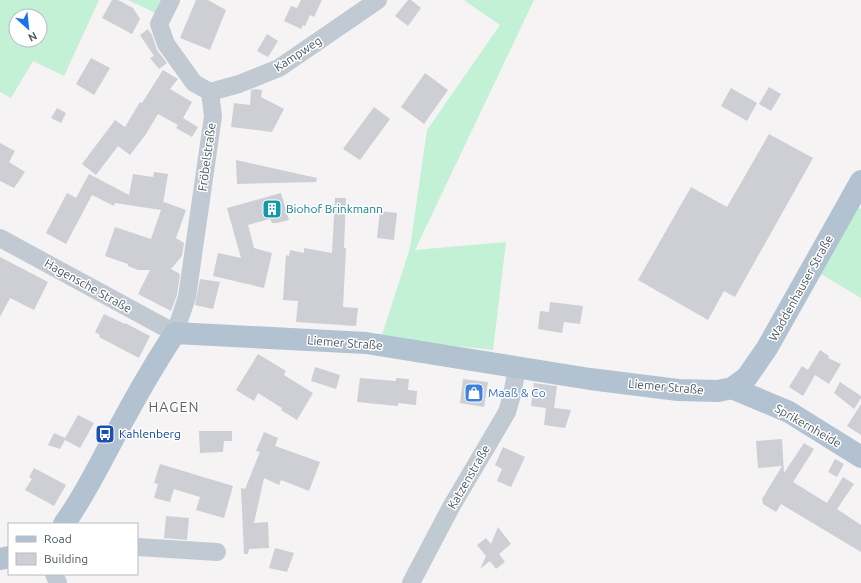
<svg xmlns="http://www.w3.org/2000/svg" width="861" height="583" font-family="Ubuntu,sans-serif">
	<style>
		.grass { fill: #c3f1d5; fill-rule: evenodd }
		.building { fill: #cdcfd5 }
		.lines { fill: none; stroke-linecap: round; stroke-linejoin: round }
		.minor { stroke: #c1cad2; stroke-width: 18 }
		.major { stroke: #b3c2d1; stroke-width: 22 }
		.labels { text-anchor: middle; stroke-width: 3; stroke-linejoin: round; paint-order: stroke }
		.street-label { font-size: 12px; fill: #4a5661; stroke: #fff }
		.culture-label { font-size: 12px; fill: #0d838f; stroke: #fff; text-anchor: start }
		.shop-label { font-size: 12px; fill: #366cbe; stroke: #fff; text-anchor: start }
		.transit-label { font-size: 12px; fill: #164399; stroke: #fff; text-anchor: start }
		.quarter-label { font-size: 14px; letter-spacing: 1px; fill: #5f6368; stroke: #fff }
	</style>
	<rect width="100%" height="100%" fill="#f5f3f3"/>
	<!-- grass -->
	<g class="grass">
		<path d="M0,0h99l-35,76 -31,-15 -22,37 -11,-6zM16,16h24v24h-24z"/>
		<path d="M128,0h48l-10,18z"/>
		<path d="M466,0h68l-119,250 91,-8 -13,108 -112,-12 29,-90 17,-118 73,-105 -35,-24z"/>
		<path d="M853,205l8,4v89l-45,-27z"/>
	</g>
	<!-- building -->
	<g class="building">
		<path d="M112,0h6l15,8 7,11 -8,15 -30,-16z"/>
		<path d="M196,0h12l18,10 -16,40 -30,-12z"/>
		<path d="M301,0h21l-8,17 -4,-2 -5,11 -2,-1 -2,4 -17,-8 7,-15 6,2z"/>
		<path d="M408,0h3l10,8 -13,18 -13,-10z"/>
		<path d="M148,29l4,6 5,15 10,13 -8,6 -9,-11 4,-2 -14,-21z"/>
		<path d="M267,34l11,7 -10,16 -11,-6z"/>
		<path d="M91,58l19,10 -16,27 -18,-11z"/>
		<path d="M163,70l15,9 -8,10 22,13 -9,16 15,9 -6,10 -16,-9 2,-3 -20,-11 -12,20 -16,21 -12,-9 -22,29 -14,-11 33,-44 10,7 15,-25 2,1z"/>
		<path d="M425,73l23,17 -24,34 -23,-17z"/>
		<path d="M769,87l12,7 -10,17 -12,-7z"/>
		<path d="M731,88l26,15 -10,18 -26,-15z"/>
		<path d="M255,89l7,1 -1,7 23,12 -12,23 -41,-5 3,-24 16,2 1,-15z"/>
		<path d="M374,107l16,12 -30,41 -17,-11z"/>
		<path d="M57,108l9,5 -5,10 -10,-5z"/>
		<path d="M769,134l44,24 -78,139 -11,-6 -16,29 -70,-40 53,-93 36,20z"/>
		<path d="M0,143l15,8 -6,11 16,10 -11,16 -14,-7z"/>
		<path d="M236,160l81,18 -1,4 -79,2z"/>
		<path d="M154,172l14,2 -5,30 1,-2 22,8 -10,28 8,5 -2,13 -11,13 9,5 -3,21 -6,16 -33,-17 12,-24h-12l-10,-4v-2l-23,-8 10,-29 36,12 10,-29 -46,-7 -1,3 -22,-11 -26,49 -20,-11 21,-40 9,5 13,-24 40,21 4,-21 20,3z"/>
		<path d="M281,193l8,27 -12,3h-5l-2,-4 -22,6 6,23 18,5 -8,35 -51,-12 5,-23 23,5 -14,-50z"/>
		<path d="M335,198h11l-2,50h2l-3,59 15,1 -2,18 -60,-4 2,-21 -15,-1 3,-45 3,1 1,-6 14,3v-5l28,5z"/>
		<path d="M380,211l17,2 -3,27 -17,-2z"/>
		<path d="M0,257l48,25 -14,28 -24,-12 -10,19z"/>
		<path d="M200,279l20,3 -7,27 -18,-4z"/>
		<path d="M550,302l33,4 -3,18 -16,-2 -2,11 -24,-4 2,-18 9,1z"/>
		<path d="M104,314l21,10v-1l25,13 -11,22 -40,-21 1,-2 -5,-3z"/>
		<path d="M820,350l9,6 -1,2 13,6 -12,20 -14,-9 -12,21 -14,-9 13,-21 6,4z"/>
		<path d="M258,354l28,17 -2,4 29,18 -16,27 -16,-10 1,-2 -24,-15 -4,8 -18,-11z"/>
		<path d="M315,367l25,8 -4,14 -25,-8z"/>
		<path d="M360,378l36,3v-3l13,1 -1,11 9,1 -1,14 -18,-2v3l-41,-4z"/>
		<path d="M463,379l25,3 -4,25 -24,-4z"/>
		<path d="M840,382l21,14v2l-7,11 -20,-16z"/>
		<path d="M534,383l23,3 -3,22 17,2 -6,18 -21,-3 2,-17 -15,-2z"/>
		<path d="M861,404v31l-14,-9z"/>
		<path d="M78,415l16,8 -14,25 -15,-8 -5,9 -12,-4 6,-12 11,5z"/>
		<path d="M199,431h33v10h-8l-1,11 -23,1z"/>
		<path d="M264,432l14,6 -3,8 45,16 -11,29 -28,-11 -2,5 -15,-7 -10,45 14,-1 1,26 -20,1 -1,5h-4l-3,-66 4,1 15,-37 -4,-1z"/>
		<path d="M782,439l2,34 20,-30 10,6 -21,33 34,21 16,-26 11,7 -17,25 24,16v27l-80,-48 -5,8 -13,-8 -1,-5 20,-33 -24,2 -2,-27z"/>
		<path d="M503,447l22,10 -14,30 -14,-6 5,-12 -7,-4z"/>
		<path d="M835,459l9,5 -7,13 -9,-5z"/>
		<path d="M160,464l73,22 -9,32 -28,-8 4,-13 -26,-8 -4,13 -16,-4 4,-14 -4,-1z"/>
		<path d="M34,468l32,17 -12,21 -29,-16 7,-11 -3,-2z"/>
		<path d="M166,516l23,2 -2,22 -23,-2z"/>
		<path d="M498,527l13,17 -12,10 6,8 -9,7 -6,-8 -10,8 6,-13 -9,-11 9,-7 5,6z"/>
		<path d="M275,548l19,5 -7,19 -18,-4z"/>
	</g>
	<g class="lines">
		<!-- minor -->
		<g class="minor">
			<path d="M210,92l29,-8 40,-16 99,-68"/>
			<path d="M0,238l175,95 12,-36 26,-181 -3,-24 -16,-9 -28,-39 -7,-20 12,-24"/>
			<path d="M137,547l80,5"/>
			<path d="M54,574l4,9"/>
			<path d="M411,583l40,-76 56,-95 5,-17 5,-27"/>
		</g>
		<!-- major -->
		<g class="major">
			<path d="M732,388l57,24 72,45"/>
			<path d="M64,524c15,-21 27,-43 39,-66 22,-42 45,-85 72,-125l191,10 224,36 88,11 40,1 14,-3 15,-11 20,-29 94,-167"/>
			<path d="M0,559l9,-2"/>
		</g>
	</g>
	<!-- icons -->
	<defs>
		<symbol id="building-square" viewBox="-11 -11 22 22"><rect x="-9" y="-9" width="18" height="18" rx="4" fill="#0f9aa8" stroke="#fff"/><path d="M-4-6H4V6H1V3H-1V6H-4ZM-2.5-4.3h1.7v1.8h-1.7ZM.8-4.3h1.7v1.8H.8ZM-2.5-1h1.7V.8h-1.7ZM.8-1h1.7V.8H.8Z" fill="#fff"/></symbol>
		<symbol id="shop-square" viewBox="-11 -11 22 22"><rect x="-9" y="-9" width="18" height="18" rx="4" fill="#3f7fe0" stroke="#fff"/><path d="M-5-2.5h2.3a2.7 3.5 0 0 1 5.4 0H5L5.5 6h-11ZM-1.5-2.5h3a1.5 2.3 0 0 0-3 0Z" fill="#fff"/></symbol>
		<symbol id="bus-square" viewBox="-11 -11 22 22"><rect x="-9" y="-9" width="18" height="18" rx="4" fill="#1a4fb4" stroke="#fff"/><path d="M-5-6H5V4H4V6H2V4H-2V6H-4V4H-5ZM-3.5-4V0h7V-4ZM-3.5 1.2v1.5H-2V1.2ZM2 1.2v1.5H3.5V1.2Z" fill="#fff"/></symbol>
	</defs>
	<g fill-rule="evenodd">
		<use href="#building-square" x="261" y="198" width="22" height="22"/>
		<use href="#shop-square" x="463" y="382" width="22" height="22"/>
		<use href="#bus-square" x="94" y="423" width="22" height="22"/>
	</g>
	<g class="labels">
		<!-- street labels -->
		<g class="street-label">
			<text transform="translate(298 54) rotate(-33)" y="4">Kampweg</text>
			<text transform="translate(207 157) rotate(-82)" y="4">Fröbelstraße</text>
			<text transform="translate(88 286) rotate(29)" y="4">Hagensche Straße</text>
			<text transform="translate(801 288) rotate(-61)" y="4">Waddenhauser Straße</text>
			<text transform="translate(345 343) rotate(4)" y="4">Liemer Straße</text>
			<text transform="translate(666 387) rotate(5)" y="4">Liemer Straße</text>
			<text transform="translate(808 426) rotate(30)" y="4">Sprikernheide</text>
			<text transform="translate(469 477) rotate(-60)" y="4">Katzenstraße</text>
		</g>
		<!-- culture labels -->
		<g class="culture-label">
			<text x="286" y="213">Biohof Brinkmann</text>
		</g>
		<!-- shop labels -->
		<g class="shop-label">
			<text x="488" y="397">Maaß &amp; Co</text>
		</g>
		<!-- transit labels -->
		<g class="transit-label">
			<text x="119" y="438">Kahlenberg</text>
		</g>
		<!-- quarter labels -->
		<g class="quarter-label">
			<text x="174" y="412">HAGEN</text>
		</g>
	</g>
	<!-- legend -->
	<rect x="8" y="523" width="130" height="52" fill="#ffffff" stroke="#b7bbc0"/>
	<rect x="16" y="536" width="20" height="6" fill="#b3c2d1" stroke="#b7bbc0"/>
	<text x="44" y="543" font-size="12" fill="#4a5661">Road</text>
	<rect x="16" y="553" width="20" height="12" fill="#cdcfd5" stroke="#b7bbc0"/>
	<text x="44" y="563" font-size="12" fill="#4a5661">Building</text>
	<!-- north arrow -->
	<g transform="translate(28 28) rotate(153)"><circle r="19" fill="#ffffff" stroke="#b7bbc0"/>
	<path d="M0-3L7 15L0 10L-7 15Z" fill="#1a73e8"/>
	<text y="-6" font-size="11" font-weight="bold" text-anchor="middle" fill="#4a5661">N</text>
	</g>
</svg>
